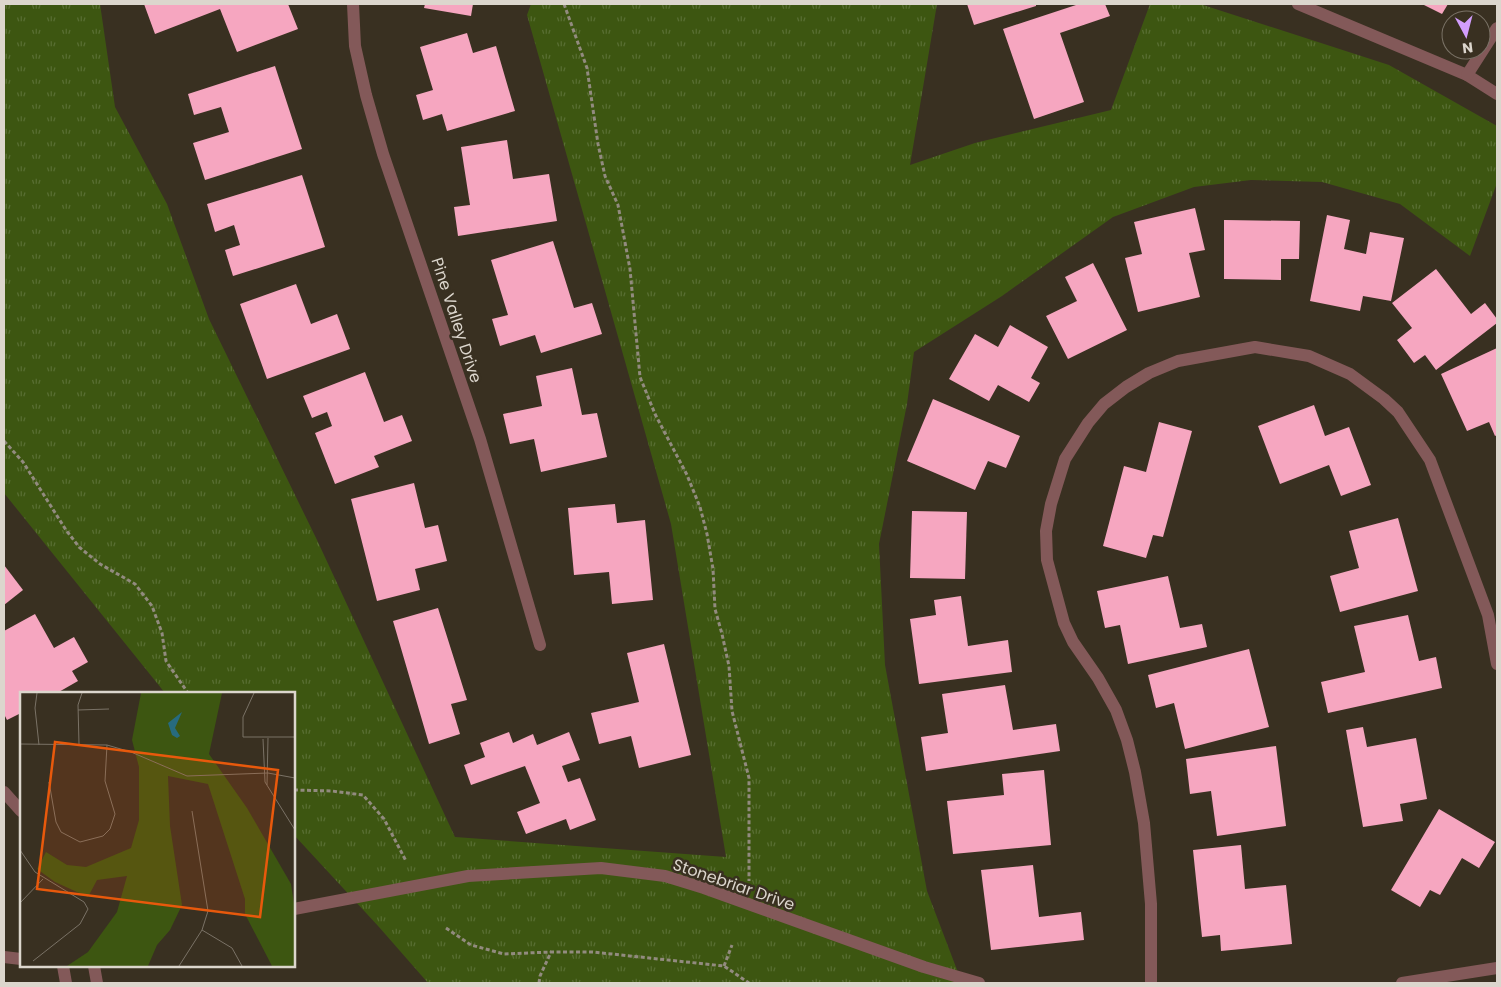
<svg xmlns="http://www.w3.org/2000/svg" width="1501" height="987" font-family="Poppins,sans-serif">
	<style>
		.grass { fill: url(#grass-tufts) }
		.building { fill: #f6a6c0 }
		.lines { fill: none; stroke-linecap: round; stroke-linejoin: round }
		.path { stroke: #928b7f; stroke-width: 3; stroke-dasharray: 4 2.5; stroke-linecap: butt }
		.minor { stroke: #835959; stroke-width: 12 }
		.labels { text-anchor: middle; stroke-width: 5; stroke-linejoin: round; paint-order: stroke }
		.street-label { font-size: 16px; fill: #dcd6cd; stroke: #393021 }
		.inset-road { fill: none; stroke: #7a7266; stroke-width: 1 }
		.view { fill: #e8590c; fill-opacity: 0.15; stroke: #e8590c; stroke-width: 2.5 }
		.inset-edge { fill: none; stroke: #dcd6cd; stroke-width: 2.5 }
	</style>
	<defs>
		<pattern id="grass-tufts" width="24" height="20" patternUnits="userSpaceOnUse" patternTransform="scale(1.25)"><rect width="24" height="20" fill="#3d5611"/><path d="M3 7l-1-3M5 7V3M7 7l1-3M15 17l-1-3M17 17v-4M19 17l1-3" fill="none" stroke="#586e32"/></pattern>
	</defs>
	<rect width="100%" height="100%" fill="#393021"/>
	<!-- grass -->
	<path class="grass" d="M4,4h96l15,103 52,97 42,115 108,221 138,297 271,20 -55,-333 -144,-509 4,-11h406l-27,161 65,-22 136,-33 39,-106h50l189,61 108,61v57l-27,73 -70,-52 -78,-22 -71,-2 -57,7 -81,30 -111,79 -88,56 -7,52 -28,140 6,121 42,226 35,92h-534l-49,-56 -85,-92v-142h-129l-161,-200z"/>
	<!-- building -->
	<g class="building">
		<path d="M144,4h144l10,25 -61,23 -17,-43 -65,25z"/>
		<path d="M425,4h48l-2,12 -47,-8z"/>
		<path d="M967,4h69v2l-62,19z"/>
		<path d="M1079,4h26l5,12 -50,17 24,69 -50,17 -31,-90z"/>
		<path d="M1422,4h26l-6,10z"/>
		<path d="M467,33l6,20 23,-7 19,65 -68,20 -5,-17 -19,6 -7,-25 17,-5 -13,-43z"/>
		<path d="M275,66l27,83 -97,31 -12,-37 36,-11 -8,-25 -27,8 -6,-21z"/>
		<path d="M507,140l6,39 36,-5 8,47 -99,15 -4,-29 16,-2 -9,-58z"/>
		<path d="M302,175l23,72 -92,29 -8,-26 15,-5 -6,-20 -19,7 -8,-28z"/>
		<path d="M1195,208l10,42 -16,3 11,44 -62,15 -13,-54 17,-4 -8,-32z"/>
		<path d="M1327,215l23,5 -6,29 22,5 4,-22 34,6 -13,63 -28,-5 -3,15 -50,-10z"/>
		<path d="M1224,220l76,1 -1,38h-18v21l-57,-1z"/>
		<path d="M553,241l21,67 18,-5 10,31 -61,19 -6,-18 -35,11 -8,-27 16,-4 -17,-55z"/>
		<path d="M1093,263l34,67 -59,29 -22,-43 31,-15 -12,-24z"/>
		<path d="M1436,269l35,45 14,-11 12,16v4l-61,47 -11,-15 -11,8 -17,-23 15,-12 -20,-25z"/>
		<path d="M296,284l15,40 26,-10 13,35 -83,30 -27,-75z"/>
		<path d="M1010,325l38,22 -17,31 9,5 -11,19 -31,-17 -9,16 -40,-22 26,-45 23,13z"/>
		<path d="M1497,348v87l-2,1 -6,-14 -22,9 -26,-57z"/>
		<path d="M572,368l10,47 15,-2 10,44 -66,15 -7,-33 -24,5 -7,-30 39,-8 -6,-30z"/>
		<path d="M365,372l19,50 18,-7 10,26 -38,15 5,11 -44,17 -20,-51 17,-7 -5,-14 -15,6 -9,-22z"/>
		<path d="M933,399l87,37 -14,32 -18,-7 -13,29 -68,-29z"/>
		<path d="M1314,405l11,31 24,-9 22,58 -30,11 -12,-31 -49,19 -22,-58z"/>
		<path d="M1159,422l33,9 -29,106 -10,-2 -7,23 -43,-12 21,-80 22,6z"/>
		<path d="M414,483l11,45 13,-3 9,36 -32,8 5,21 -43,11 -26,-102z"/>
		<path d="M615,504l2,19 28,-3 8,80 -41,4 -3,-32 -35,3 -6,-67z"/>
		<path d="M912,511l55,1 -2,67 -55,-1z"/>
		<path d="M1398,518l20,73 -78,21 -10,-36 29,-8 -10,-37z"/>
		<path d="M4,565l19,25 -19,15z"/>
		<path d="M1168,576l12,52 22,-4 5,23 -79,17 -8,-39 -15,3 -8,-37z"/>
		<path d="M961,596l7,50 40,-6 4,32 -93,12 -9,-65 26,-4 -2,-15z"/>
		<path d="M438,608l29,92 -16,4 9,30 -31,10 -36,-123z"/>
		<path d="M35,614l19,34 20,-11 14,25 -16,9 6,10 -21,12h-36v20l-14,7 -3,-6v-83z"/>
		<path d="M1408,615l11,46 17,-4 6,31 -114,25 -7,-31 44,-10 -11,-46z"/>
		<path d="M664,644l27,111 -52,13 -8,-32 -32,8 -8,-31 48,-11 -12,-49z"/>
		<path d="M1249,649l20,78 -84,22 -11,-46 -18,5 -8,-33z"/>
		<path d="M1005,685l8,45 43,-6 4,27 -134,20 -5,-34 27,-4 -6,-39z"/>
		<path d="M1363,727l4,20 49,-9 11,61 -27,5 3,17 -40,6 -17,-97z"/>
		<path d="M509,732l4,11 20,-9 4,11 32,-13 11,28 -18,6 6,16 12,-4 16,42 -26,10 -4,-11 -40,15 -9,-22 23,-9 -15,-37 -54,19 -7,-20 21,-8 -5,-14z"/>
		<path d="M1276,746l10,80 -69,10 -6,-45 -21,3 -4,-35z"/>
		<path d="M1044,770l7,75 -98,9 -6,-53 57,-6 -2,-21z"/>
		<path d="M1439,809l56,33 -16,26 -17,-10 -22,37 -10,-5 -10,17 -29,-17z"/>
		<path d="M1241,845l4,44 41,-4 6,59 -71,7 -1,-16 -18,2 -9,-87z"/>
		<path d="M1033,865l6,52 42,-5 3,28 -93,10 -10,-80z"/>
	</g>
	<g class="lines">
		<!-- path -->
		<g class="path">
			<path d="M564,4l23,64 11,76 7,32 13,29 12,64 10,108 15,37 32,61 13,32 7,27 6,35 2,40 7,25 7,32 3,45 17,67v103"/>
			<path d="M4,441l19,21 43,68 13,17 21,17 35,20 17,22 10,27 4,28 22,32"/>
			<path d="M294,790l38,1 31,4 21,24 22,42"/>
			<path d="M446,928l25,17 33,9 47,-2"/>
			<path d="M724,966l8,-21"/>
			<path d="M539,983l1,-7 11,-24h42l131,14 25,17"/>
		</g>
		<!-- minor -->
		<g class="minor">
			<path d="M353,4l2,42 11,49 17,59 97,285 60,206"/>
			<path d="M1298,4l169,71 30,19"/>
			<path d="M1467,75l30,-47"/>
			<path d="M4,792l17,19"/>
			<path d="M294,909l174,-33 133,-8 64,8 39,12 220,79 55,16"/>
			<path d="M4,957l17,2"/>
			<path d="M63,966l3,17"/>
			<path d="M94,966l3,17"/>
			<path d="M1151,983v-79l-7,-81 -9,-51 -8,-32 -11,-30 -18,-32 -25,-36 -9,-19 -17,-63 -1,-29 5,-27 14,-45 23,-36 16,-19 22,-17 23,-14 29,-12 77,-14 54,9 41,18 34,25 14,13 32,48 58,155 9,49"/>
			<path d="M1402,983l95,-15"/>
		</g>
	</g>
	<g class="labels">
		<!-- street labels -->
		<g class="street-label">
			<text transform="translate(457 320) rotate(72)" y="6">Pine Valley Drive</text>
			<text transform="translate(734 884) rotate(19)" y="6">Stonebriar Drive</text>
		</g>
	</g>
	<!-- overview -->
	<g transform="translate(20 692)">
		<rect width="275" height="275" fill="#393021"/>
		<path d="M121,1h81l-13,61 38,54 44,76 4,26v56h-23l-27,-52v-15l-37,-115 -40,-8 2,50 12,79 -12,25 -13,15 -9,21h-81l21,-14 29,-40 10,-36 -30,4 -9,17 -33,-15 -18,-13 9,-17 21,13 19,2 45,-19 8,-28v-53l-7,-27z" fill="#3d5611"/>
		<path d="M162,20l-7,16 5,8 -3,2 -5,-3 -4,-12z" fill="#276b7f"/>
		<path class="inset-road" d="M17,1l-2,15 4,37M234,1l-11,24v20h52M58,18l31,-1M243,47l2,43 30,48M0,52l87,1 24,7 56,24 81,-3 27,5M59,52l-1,-39 4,-12M29,90l7,40 5,10 19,10 23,-6 7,-7 5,-15 -10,-33 2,-36M247,93l1,-47M0,158l15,22 49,30 4,7 -8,15 -47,37M0,211l23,-24M182,238l30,18 10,18M159,274l23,-36 6,-19 -16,-100"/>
		<path class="view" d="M35,50l223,28 -18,147 -223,-28z"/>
		<rect width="275" height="275" class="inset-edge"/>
	</g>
	<!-- border -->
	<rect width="1501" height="987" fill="none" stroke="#dcd6cd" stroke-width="10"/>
	<!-- north arrow -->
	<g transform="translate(1466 35) rotate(173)"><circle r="24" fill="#393021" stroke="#7a7266"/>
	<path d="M0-4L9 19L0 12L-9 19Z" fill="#d29dfd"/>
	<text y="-8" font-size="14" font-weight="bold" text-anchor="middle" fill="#dcd6cd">N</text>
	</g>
</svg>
